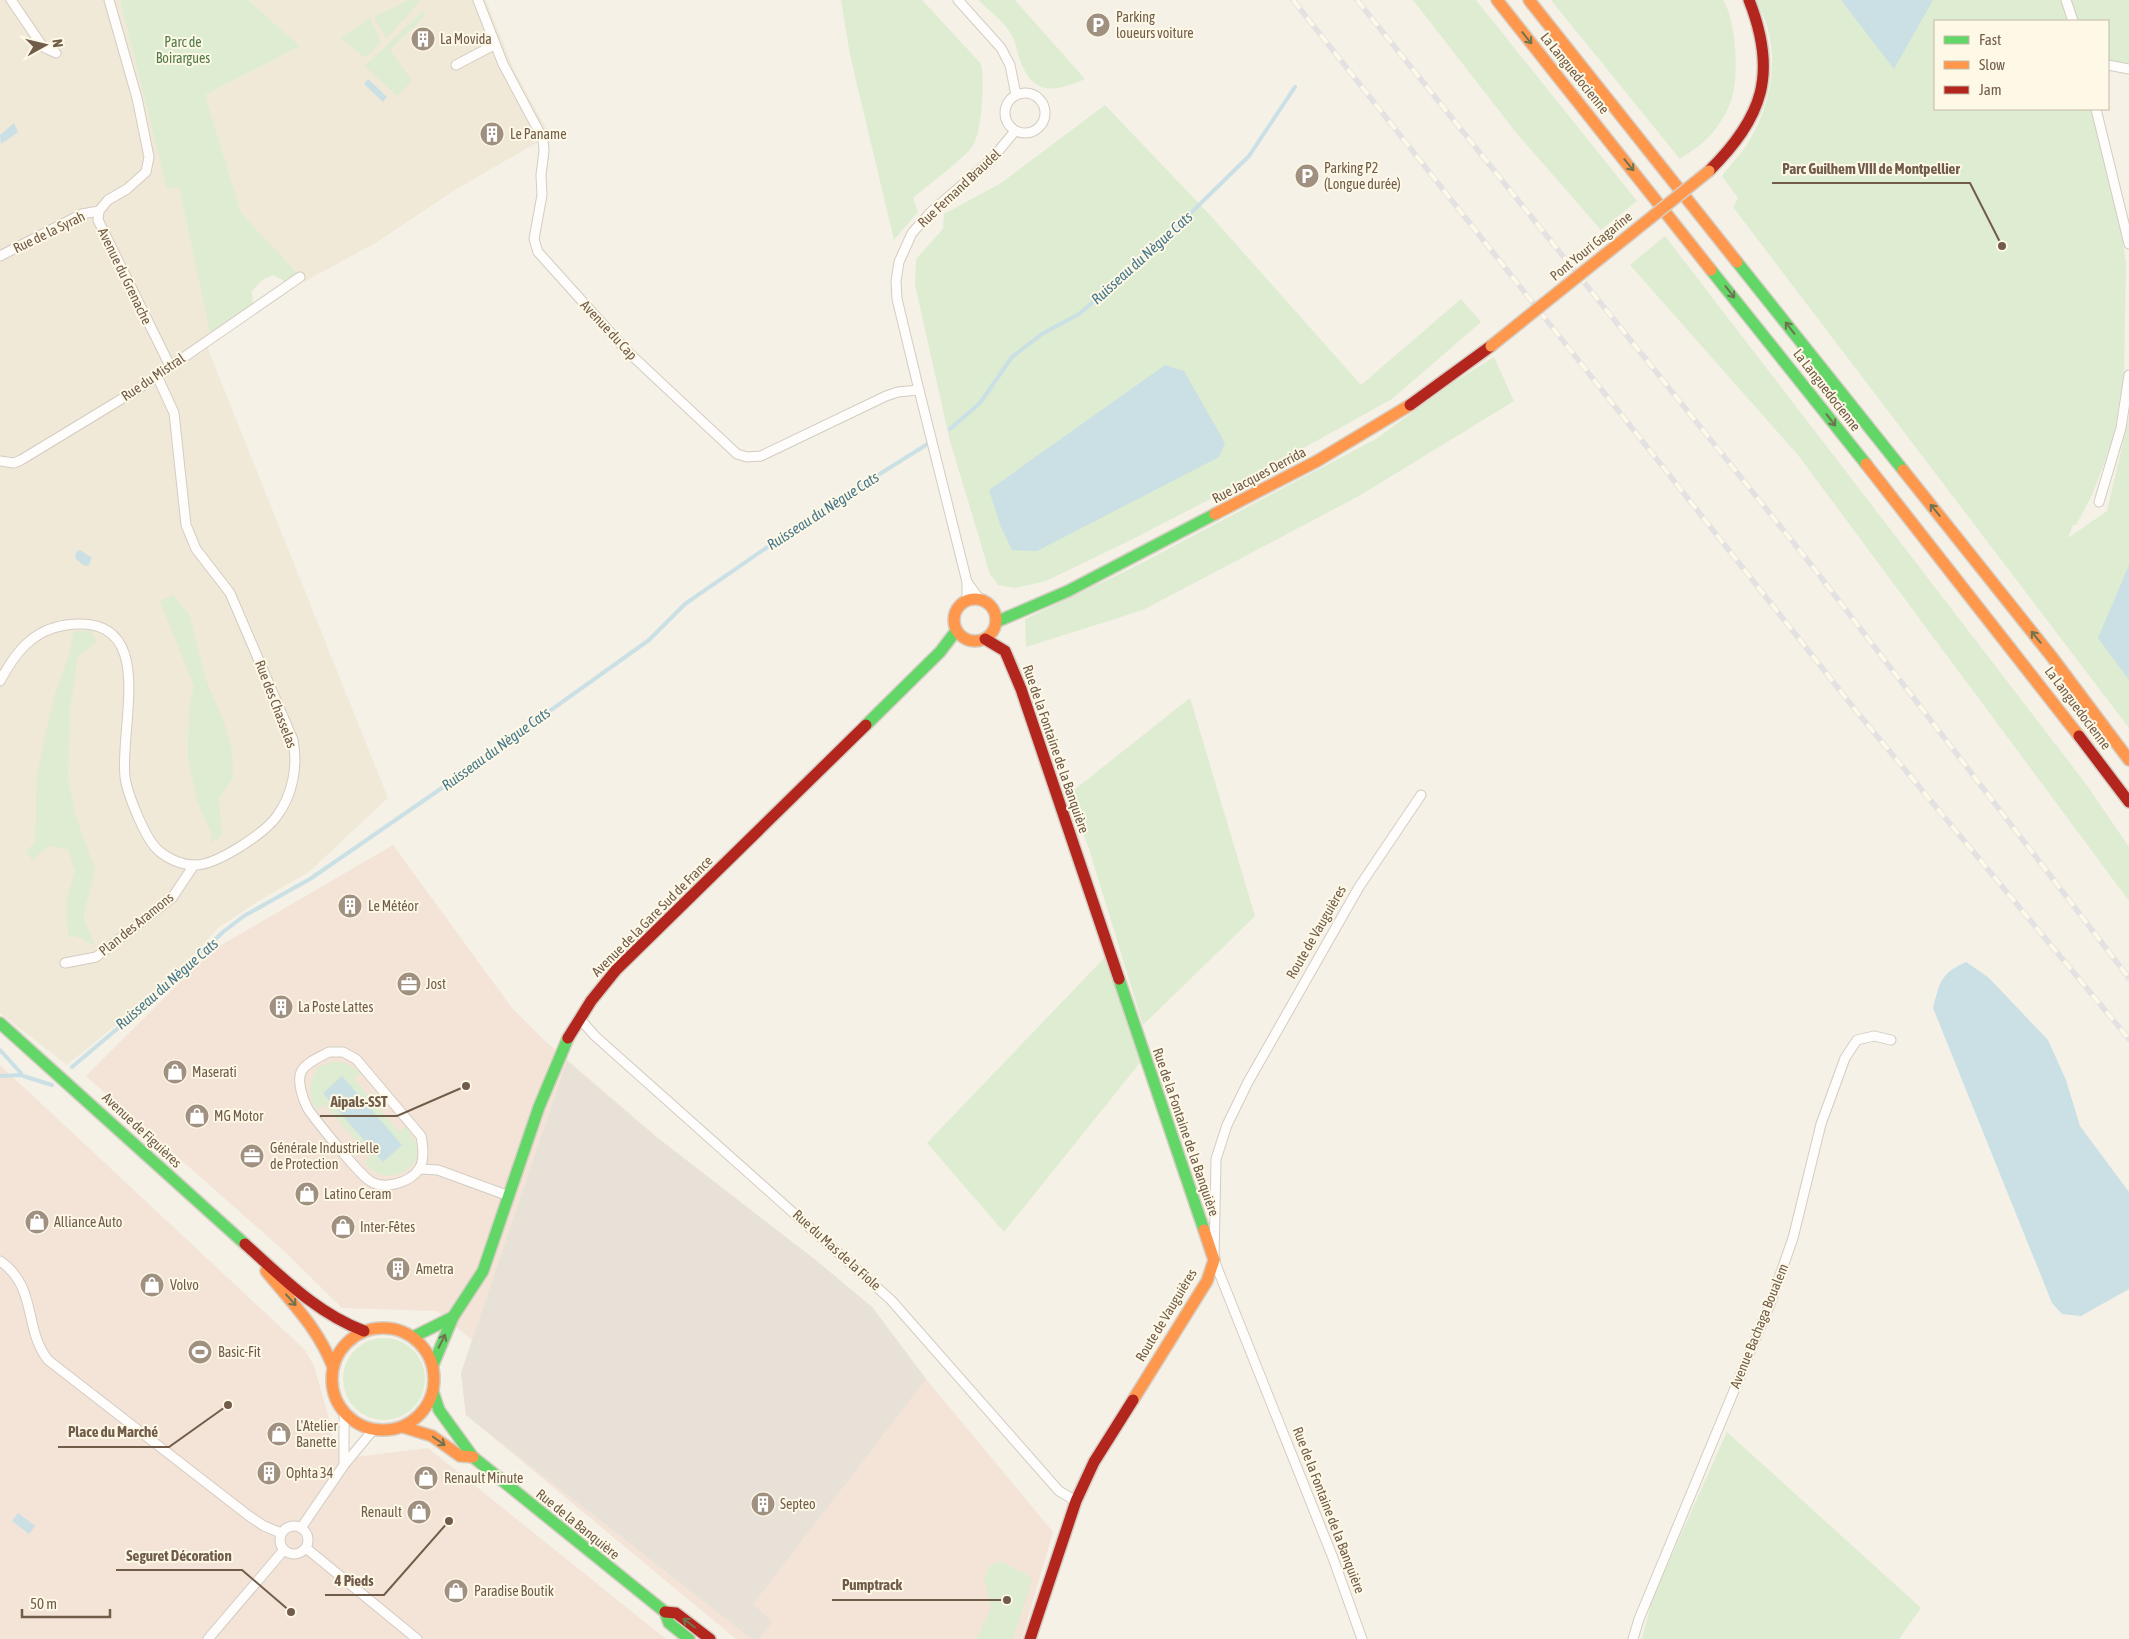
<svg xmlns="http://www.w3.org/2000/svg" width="2129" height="1639" font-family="'Asap Condensed',sans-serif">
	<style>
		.residential { fill: #f0e9d7 }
		.commercial { fill: #f3e4d7 }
		.industrial { fill: #e7e1d8 }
		.green { fill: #deecd2 }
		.water { fill: #cae0e5 }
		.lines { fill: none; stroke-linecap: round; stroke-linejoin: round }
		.stream { stroke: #cae0e5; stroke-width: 4 }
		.street-casing { stroke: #d3ccc2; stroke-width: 11 }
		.fast-casing { stroke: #d6cec4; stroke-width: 14 }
		.slow-casing { stroke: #d6cec4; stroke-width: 14 }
		.jam-casing { stroke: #d6cec4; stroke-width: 14 }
		.street { stroke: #fefdfb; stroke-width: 9 }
		.fast { stroke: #63d668; stroke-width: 11 }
		.slow { stroke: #ff974d; stroke-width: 11 }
		.jam { stroke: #b3261e; stroke-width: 11 }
		.rail-casing { stroke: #e4e1e3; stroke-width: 5.5 }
		.rail { stroke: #fef8e7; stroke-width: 4; stroke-dasharray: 11; stroke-linecap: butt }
		.slow-bridge-casing { stroke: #d6cec4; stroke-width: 14; stroke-linecap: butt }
		.slow-bridge { stroke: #ff974d; stroke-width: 11 }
		.oneway { stroke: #6e744f }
		.labels { text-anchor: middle; stroke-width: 4; stroke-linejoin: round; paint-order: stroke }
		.poi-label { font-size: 14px; fill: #715c49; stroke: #fef8e7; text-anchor: start }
		.park-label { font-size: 14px; fill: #4e7c44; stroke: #fef8e7 }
		.street-label { font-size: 14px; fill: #715c49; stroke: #fef8e7 }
		.water-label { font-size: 15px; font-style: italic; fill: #46788b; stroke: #fef8e7 }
		.leader { fill: none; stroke: #715c49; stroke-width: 2 }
		.callout-dot { fill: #715c49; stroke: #fef8e7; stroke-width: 2 }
		.callout-label { font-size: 15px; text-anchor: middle; font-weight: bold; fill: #715c49; stroke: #fef8e7; stroke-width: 4; stroke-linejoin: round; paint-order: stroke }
	</style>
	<rect width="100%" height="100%" fill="#f5f1e7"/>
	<!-- residential -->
	<g class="residential">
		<path d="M0,0h120l47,188 12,-1 31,146 -2,16 180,449 -79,74 -49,28 -42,28 -45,50 -106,87 -67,-52z"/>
		<path d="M248,0h238l28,70 37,67 -22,10 -74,43 -78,52 -73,40 -63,-69 -36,-118 95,-49z"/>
	</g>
	<!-- commercial -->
	<g class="commercial">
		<path d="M393,845l119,163 32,32 113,97 161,125 54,45 54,72 127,153 -31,107h-286l-270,-224 -5,-42 11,-33 -35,-29 -95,-3 -57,-56 -199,-176 125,-125z"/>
		<path d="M0,1065l305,285 9,16 14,49 5,28 22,14 73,-9 238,191h-666z"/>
	</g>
	<!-- industrial -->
	<path class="industrial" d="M567,1061l90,77 161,124 54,45 54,72 -173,225 19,18 -13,17h-7l-286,-224 -5,-42z"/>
	<!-- green -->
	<g class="green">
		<path d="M120,0h128l52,46 -95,49 36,118 57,61 -12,8 -13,-7 -11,5 -10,11 1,13 -43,29 -31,-146 -12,2z"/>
		<path d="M409,0h9l1,3 -33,35 -12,-21z"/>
		<path d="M841,0h81l59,64c4,17 1,70 -9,83 -12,15 -43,37 -59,51l5,14 -24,28 -44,-185z"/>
		<path d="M978,0h37l70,79c-28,12 -50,18 -64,-16 -4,-9 -5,-21 -10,-29 -7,-13 -23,-24 -33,-34z"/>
		<path d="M1413,0h63l161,201 -36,29 -83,-95z"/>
		<path d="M1551,0h172c13,20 16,74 9,98 -3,10 -12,26 -19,34 -8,11 -22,19 -33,27z"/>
		<path d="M1755,0h304l4,3 5,18h-133v88h156l30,120 5,34 -2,111 -10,63 -22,58 -16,30h-3l-5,13 39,-27 22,-95v312l-396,-521 5,-9 -16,-22c8,-11 19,-22 26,-33 26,-43 35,-99 7,-143z"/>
		<path d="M2069,0h60v69l-21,-4v-44h-30z"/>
		<path d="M423,11l2,5 -35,34 22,31 -15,15 -32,-30z"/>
		<path d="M370,18l11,24 -16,16 -24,-20z"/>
		<path d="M1105,105l105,110 151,170 100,-86 20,23 -89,77 -170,94 -91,47 -85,41 -31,7 -17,-3 -8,-11 -40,-133 -35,-156 1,-26 27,-30 1,-15 57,-31z"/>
		<path d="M1665,236l421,548 43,63v54l-331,-446 -168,-190z"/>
		<path d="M1494,357l20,44 -155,95 -216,114 -117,37 -1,-28 109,-52 242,-128 78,-57z"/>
		<path d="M173,595l17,21 16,64 17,39 9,31 1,28 -14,20 3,37 -11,8 1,-8 -14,-32 -10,-44 1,-53 5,-20 -34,-85z"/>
		<path d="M74,631h16l7,11 -19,14 -8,53 -2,70 7,35 20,56 -12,47 12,29 -20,-10 -7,1 -2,-35 9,-31 -7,-22 -19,-3 -17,14 -5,-10 8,-8 2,-68 17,-77 14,-39z"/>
		<path d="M1190,698l65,218 -112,109 -54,-176 -20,-55z"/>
		<path d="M1108,954l35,105 -139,173 -77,-89z"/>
		<path d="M331,1062h13l17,11 -7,6 45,53 7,-6c5,9 12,18 11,29 -2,16 -24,24 -38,19 -5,-2 -11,-8 -15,-11l6,-6 -46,-53 -7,6c-10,-18 -9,-25 1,-43z"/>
		<circle cx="384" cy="1379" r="41"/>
		<path d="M1727,1432l194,176 -22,31h-257l10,-40z"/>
		<path d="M999,1561l27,13 6,6 -19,59h-36l14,-32 -7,-30 5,-10z"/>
	</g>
	<!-- water -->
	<g class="water">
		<path d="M1841,0h92l-39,69z"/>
		<path d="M368,79l19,18 -4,5 -19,-18z"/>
		<path d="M14,123l4,9 -17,12 -1,-9z"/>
		<path d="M1165,365l19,6 41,72 -6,14 -182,94 -25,-1 -11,-23 -12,-37z"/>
		<path d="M80,550l12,8 -4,8 -5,-1 -8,-7 1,-6z"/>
		<path d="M2129,565v115l-31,-42z"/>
		<path d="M1966,962l22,15 60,63 18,40 14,46 49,66v97l-48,27 -19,-2 -10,-11 -119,-295c7,-26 7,-34 33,-46z"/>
		<path d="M342,1076l60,69 -19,17 -60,-69z"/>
		<path d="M18,1513l17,13 -6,8 -17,-13z"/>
	</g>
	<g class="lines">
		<!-- stream -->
		<g class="stream">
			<path d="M950,429l30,-26 32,-46 30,-23 37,-20 68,-58 102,-100 46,-69"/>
			<path d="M0,1050l21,23"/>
			<path d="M72,1067l77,-65 74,-70 21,-16 66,-37 129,-89 210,-150 36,-36 120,-83 124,-78"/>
			<path d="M0,1076l20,-1 32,10"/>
		</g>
		<defs>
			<g id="street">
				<path d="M11,0l32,47 13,6"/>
				<path d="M109,0l28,98 12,59 -3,15 -19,17 -19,11 -9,11 -1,9 72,146"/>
				<path d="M478,0l25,64 40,75 1,12 -3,24 1,20 -8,44 4,13 89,99 110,103 10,3 14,-1 125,-60 12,-4 21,-2"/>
				<path d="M958,0l43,48 9,17 6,30"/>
				<path d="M2066,0l7,21"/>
				<path d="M456,65l38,-20"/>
				<path d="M2108,65l21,4"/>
				<circle cx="1025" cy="113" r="20"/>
				<path d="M2096,109l33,135"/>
				<path d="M0,256l82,-42 17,-3"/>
				<path d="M0,461l14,2 7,-3 117,-71 162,-112"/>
				<path d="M2099,502l22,-74 8,-53"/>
				<path d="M967,582l13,18"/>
				<path d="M967,600v-18l-48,-192 -22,-91 -1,-18 3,-19 13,-29 19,-21 60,-52 24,-29"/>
				<path d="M0,681c15,-28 32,-51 66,-56 94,-13 53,100 59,152 2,16 20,61 32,72 9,9 24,16 37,16 22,1 71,-32 83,-49 16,-22 21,-50 16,-76l-63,-147 -34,-44 -10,-24 -12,-112 -17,-37"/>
				<path d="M65,963l31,-6 76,-59 22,-33"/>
				<path d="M579,1018l16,18 296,264 168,191 17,10"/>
				<path d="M329,1052h14l13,7 65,77c2,10 4,24 -2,33 -9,14 -35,21 -49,12 -11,-7 -53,-59 -62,-72 -5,-9 -11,-27 -7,-37 5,-10 19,-15 28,-20z"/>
				<path d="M420,1169l18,1 71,26"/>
				<path d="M0,1261c38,26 23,67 48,99l201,156 15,10 17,7"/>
				<path d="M344,1465v-52"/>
				<circle cx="294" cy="1540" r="14"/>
				<path d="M301,1528l43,-63 29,-35"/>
				<path d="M306,1548l111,91"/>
				<path d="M208,1639l75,-88"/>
				<path d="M1362,1639l-29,-81 -119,-298 2,-101 11,-34 21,-43 111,-195 62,-92"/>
				<path d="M1633,1639l6,-20 131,-315 23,-66 28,-114 24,-66 12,-18 17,-4 17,4"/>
			</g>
			<g id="fast">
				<path d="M1737,262l166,208"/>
				<path d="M1711,270l155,194"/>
				<path d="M996,622l72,-31 147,-77"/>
				<path d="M866,725l74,-73 16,-21"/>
				<path d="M1119,979l85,251"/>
				<path d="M0,1023l245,221"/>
				<path d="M413,1337l40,-20"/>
				<path d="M433,1365l20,-48 30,-46 56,-164 29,-69"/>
				<path d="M433,1392l6,18 34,47 192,155 4,11 20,16"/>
			</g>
			<g id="slow">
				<path d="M1497,0l214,270"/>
				<path d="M1529,0l208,262"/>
				<path d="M1866,464l213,272"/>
				<path d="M1903,470l149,187 77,103"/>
				<path d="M1215,514l102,-53 93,-56"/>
				<circle cx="975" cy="620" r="21"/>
				<path d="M266,1271c26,32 52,57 67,96"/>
				<circle cx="383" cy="1379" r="51"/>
				<path d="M1133,1400l74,-119 7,-21 -10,-30"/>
				<path d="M403,1427l29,9 28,20 13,1"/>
			</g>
			<g id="jam">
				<path d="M1709,171c54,-54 69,-97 40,-171"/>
				<path d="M1410,405l81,-59"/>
				<path d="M985,639l20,12 16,38 98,290"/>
				<path d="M2079,736l50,66"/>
				<path d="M568,1038l23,-37 25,-31 250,-245"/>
				<path d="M245,1244c37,33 71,69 119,87"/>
				<path d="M665,1612l11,1 34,26"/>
				<path d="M1030,1639l46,-138 18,-39 39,-62"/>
			</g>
		</defs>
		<!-- street casing -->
		<use href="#street" class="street-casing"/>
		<!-- fast casing -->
		<use href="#fast" class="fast-casing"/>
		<!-- slow casing -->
		<use href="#slow" class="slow-casing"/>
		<!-- jam casing -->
		<use href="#jam" class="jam-casing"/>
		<!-- street -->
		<use href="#street" class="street"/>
		<!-- fast -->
		<use href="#fast" class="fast"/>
		<!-- slow -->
		<use href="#slow" class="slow"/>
		<!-- jam -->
		<use href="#jam" class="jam"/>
		<defs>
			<g id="rail">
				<path d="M1293,0l564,712 272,327"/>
				<path d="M1357,0l456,567 316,411"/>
			</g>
		</defs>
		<!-- rail casing -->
		<use href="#rail" class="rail-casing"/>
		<!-- rail -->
		<use href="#rail" class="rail"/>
		<defs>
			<path id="slow-bridge" d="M1491,346l218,-175"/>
		</defs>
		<!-- slow-bridge casing -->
		<use href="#slow-bridge" class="slow-bridge-casing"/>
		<!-- slow-bridge -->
		<use href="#slow-bridge" class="slow-bridge"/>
	</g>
	<!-- one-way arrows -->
	<defs><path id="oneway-shaft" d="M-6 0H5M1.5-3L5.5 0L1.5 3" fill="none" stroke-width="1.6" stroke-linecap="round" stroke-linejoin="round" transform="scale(1.25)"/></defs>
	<g class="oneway">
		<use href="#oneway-shaft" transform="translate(1527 38) rotate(51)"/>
		<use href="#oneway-shaft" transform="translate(1629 165) rotate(51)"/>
		<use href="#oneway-shaft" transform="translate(1730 292) rotate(52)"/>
		<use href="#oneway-shaft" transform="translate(1790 328) rotate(-128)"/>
		<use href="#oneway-shaft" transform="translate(1831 420) rotate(52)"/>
		<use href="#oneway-shaft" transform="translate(1935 510) rotate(-129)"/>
		<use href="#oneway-shaft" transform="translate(2036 637) rotate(-129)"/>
		<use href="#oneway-shaft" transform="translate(291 1300) rotate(48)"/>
		<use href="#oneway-shaft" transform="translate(442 1341) rotate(-63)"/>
		<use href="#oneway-shaft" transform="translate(439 1441) rotate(35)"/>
		<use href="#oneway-shaft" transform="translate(689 1623) rotate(-143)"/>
	</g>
	<!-- icons -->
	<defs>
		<symbol id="parking-disc" viewBox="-11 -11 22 22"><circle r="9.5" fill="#9f9080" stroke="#fef8e7"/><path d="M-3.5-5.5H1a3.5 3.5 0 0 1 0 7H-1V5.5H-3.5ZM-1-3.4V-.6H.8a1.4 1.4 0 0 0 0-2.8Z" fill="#fff"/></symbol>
		<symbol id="building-disc" viewBox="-11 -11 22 22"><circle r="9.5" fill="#9f9080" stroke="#fef8e7"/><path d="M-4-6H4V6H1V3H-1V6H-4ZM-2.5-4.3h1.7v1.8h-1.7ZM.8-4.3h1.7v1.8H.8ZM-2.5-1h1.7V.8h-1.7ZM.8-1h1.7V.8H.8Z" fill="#fff"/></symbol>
		<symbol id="office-disc" viewBox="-11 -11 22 22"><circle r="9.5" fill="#9f9080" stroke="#fef8e7"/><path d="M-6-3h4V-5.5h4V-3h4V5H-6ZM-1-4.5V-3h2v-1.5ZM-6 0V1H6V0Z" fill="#fff"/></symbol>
		<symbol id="shop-disc" viewBox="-11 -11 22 22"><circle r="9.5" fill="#9f9080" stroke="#fef8e7"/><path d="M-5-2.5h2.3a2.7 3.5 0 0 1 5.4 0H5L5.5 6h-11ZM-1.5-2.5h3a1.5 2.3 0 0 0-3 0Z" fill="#fff"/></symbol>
		<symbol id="stadium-disc" viewBox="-11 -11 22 22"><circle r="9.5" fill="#9f9080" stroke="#fef8e7"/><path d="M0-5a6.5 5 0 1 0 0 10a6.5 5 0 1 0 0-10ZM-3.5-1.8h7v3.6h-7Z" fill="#fff"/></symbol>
	</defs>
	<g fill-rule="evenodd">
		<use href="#parking-disc" x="1084" y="11" width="28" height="28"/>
		<use href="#building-disc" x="409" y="25" width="28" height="28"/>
		<use href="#building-disc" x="478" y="120" width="28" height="28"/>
		<use href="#parking-disc" x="1293" y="162" width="28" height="28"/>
		<use href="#building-disc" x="336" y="892" width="28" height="28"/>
		<use href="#office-disc" x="395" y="970" width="28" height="28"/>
		<use href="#building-disc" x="267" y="993" width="28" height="28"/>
		<use href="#shop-disc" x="161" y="1058" width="28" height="28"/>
		<use href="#shop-disc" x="183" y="1102" width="28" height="28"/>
		<use href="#office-disc" x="238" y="1142" width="28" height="28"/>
		<use href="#shop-disc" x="293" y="1180" width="28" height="28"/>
		<use href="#shop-disc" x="23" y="1208" width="28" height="28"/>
		<use href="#shop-disc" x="329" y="1213" width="28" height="28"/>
		<use href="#building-disc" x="384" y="1255" width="28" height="28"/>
		<use href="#shop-disc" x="138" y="1271" width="28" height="28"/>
		<use href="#stadium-disc" x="186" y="1338" width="28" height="28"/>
		<use href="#shop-disc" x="265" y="1420" width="28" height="28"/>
		<use href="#building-disc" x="255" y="1459" width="28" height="28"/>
		<use href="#shop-disc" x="412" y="1464" width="28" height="28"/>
		<use href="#building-disc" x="749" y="1490" width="28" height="28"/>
		<use href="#shop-disc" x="405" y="1498" width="28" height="28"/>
		<use href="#shop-disc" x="442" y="1577" width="28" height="28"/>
	</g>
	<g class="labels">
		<!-- poi labels -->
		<g class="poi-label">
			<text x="1116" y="22">Parking<tspan x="1116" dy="16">loueurs voiture</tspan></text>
			<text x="440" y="44">La Movida</text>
			<text x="510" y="139">Le Paname</text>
			<text x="1324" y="173">Parking P2<tspan x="1324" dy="16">(Longue durée)</tspan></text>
			<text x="368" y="911">Le Météor</text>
			<text x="426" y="989">Jost</text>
			<text x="298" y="1012">La Poste Lattes</text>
			<text x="192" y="1077">Maserati</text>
			<text x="214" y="1121">MG Motor</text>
			<text x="270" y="1153">Générale Industrielle<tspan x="270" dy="16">de Protection</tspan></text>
			<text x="324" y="1199">Latino Ceram</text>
			<text x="54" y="1227">Alliance Auto</text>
			<text x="360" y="1232">Inter-Fêtes</text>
			<text x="416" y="1274">Ametra</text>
			<text x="170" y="1290">Volvo</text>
			<text x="218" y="1357">Basic-Fit</text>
			<text x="296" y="1431">L'Atelier<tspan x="296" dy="16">Banette</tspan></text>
			<text x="286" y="1478">Ophta 34</text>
			<text x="444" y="1483">Renault Minute</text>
			<text x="780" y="1509">Septeo</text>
			<text x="402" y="1517" text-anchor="end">Renault</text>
			<text x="474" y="1596">Paradise Boutik</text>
		</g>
		<!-- park labels -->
		<g class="park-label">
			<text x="183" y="47">Parc de<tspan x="183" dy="16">Boirargues</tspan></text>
		</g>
		<!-- street labels -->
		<g class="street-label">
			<text transform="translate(1575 73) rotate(51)" y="5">La Languedocienne</text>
			<text transform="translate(959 188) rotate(-43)" y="5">Rue Fernand Braudel</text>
			<text transform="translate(49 232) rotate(-26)" y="5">Rue de la Syrah</text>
			<text transform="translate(1591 246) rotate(-39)" y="5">Pont Youri Gagarine</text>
			<text transform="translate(125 276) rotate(64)" y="5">Avenue du Grenache</text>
			<text transform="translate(609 330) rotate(47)" y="5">Avenue du Cap</text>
			<text transform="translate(153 377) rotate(-34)" y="5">Rue du Mistral</text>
			<text transform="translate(1827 390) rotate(52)" y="5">La Languedocienne</text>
			<text transform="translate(1259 475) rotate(-28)" y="5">Rue Jacques Derrida</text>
			<text transform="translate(276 704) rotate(69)" y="5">Rue des Chasselas</text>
			<text transform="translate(2078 708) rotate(53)" y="5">La Languedocienne</text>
			<text transform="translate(1056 749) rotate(71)" y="5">Rue de la Fontaine de la Banquière</text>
			<text transform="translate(652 916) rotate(-45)" y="5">Avenue de la Gare Sud de France</text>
			<text transform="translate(136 924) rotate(-39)" y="5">Plan des Aramons</text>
			<text transform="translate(1316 932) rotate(-60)" y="5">Route de Vauguières</text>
			<text transform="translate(142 1130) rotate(43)" y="5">Avenue de Figuières</text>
			<text transform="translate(1186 1132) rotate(71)" y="5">Rue de la Fontaine de la Banquière</text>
			<text transform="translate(837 1250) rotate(42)" y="5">Rue du Mas de la Fiole</text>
			<text transform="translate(1166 1315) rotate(-59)" y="5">Route de Vauguières</text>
			<text transform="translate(1759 1326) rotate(-68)" y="5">Avenue Bachaga Boualem</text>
			<text transform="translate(1329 1510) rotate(69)" y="5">Rue de la Fontaine de la Banquière</text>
			<text transform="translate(578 1524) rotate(39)" y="5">Rue de la Banquière</text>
		</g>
		<!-- water labels -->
		<g class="water-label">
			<text transform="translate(1142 258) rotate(-42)" y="5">Ruisseau du Nègue Cats</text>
			<text transform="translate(823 511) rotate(-33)" y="5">Ruisseau du Nègue Cats</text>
			<text transform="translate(496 749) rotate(-36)" y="5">Ruisseau du Nègue Cats</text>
			<text transform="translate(167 984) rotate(-41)" y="5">Ruisseau du Nègue Cats</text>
		</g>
	</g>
	<!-- callouts -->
	<path class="leader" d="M2002 246L1970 183H1772M466 1086L397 1116H320M228 1405L169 1447H58M291 1612L242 1570H116M449 1521L384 1595H325M1007 1600L912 1600H832"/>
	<g class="callout-dot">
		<circle cx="2002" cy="246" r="5"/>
		<circle cx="466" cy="1086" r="5"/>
		<circle cx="228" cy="1405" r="5"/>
		<circle cx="291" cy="1612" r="5"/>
		<circle cx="449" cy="1521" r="5"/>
		<circle cx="1007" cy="1600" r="5"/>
	</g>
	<g class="callout-label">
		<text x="1871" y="174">Parc Guilhem VIII de Montpellier</text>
		<text x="359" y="1107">Aipals-SST</text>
		<text x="113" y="1437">Place du Marché</text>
		<text x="179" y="1561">Seguret Décoration</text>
		<text x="354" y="1586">4 Pieds</text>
		<text x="872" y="1590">Pumptrack</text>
	</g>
	<!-- legend -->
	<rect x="1934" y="20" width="175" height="90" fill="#fef8e7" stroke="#c6baa8"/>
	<rect x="1944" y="36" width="25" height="8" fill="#63d668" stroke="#c6baa8"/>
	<text x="1979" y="45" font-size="15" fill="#715c49">Fast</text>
	<rect x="1944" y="61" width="25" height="8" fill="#ff974d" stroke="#c6baa8"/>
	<text x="1979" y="70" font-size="15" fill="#715c49">Slow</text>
	<rect x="1944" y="86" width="25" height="8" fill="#b3261e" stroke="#c6baa8"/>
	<text x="1979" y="95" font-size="15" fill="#715c49">Jam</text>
	<!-- north arrow -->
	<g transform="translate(45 45) rotate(82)" stroke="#fef8e7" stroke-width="4" paint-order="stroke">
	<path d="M0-4L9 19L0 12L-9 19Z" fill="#715c49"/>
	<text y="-8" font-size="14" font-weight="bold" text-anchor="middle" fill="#715c49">N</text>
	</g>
	<!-- scale -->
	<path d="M22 1609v8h88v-8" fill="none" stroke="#715c49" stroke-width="2.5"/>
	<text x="30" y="1609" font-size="15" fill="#715c49" stroke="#fef8e7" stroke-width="4" paint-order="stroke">50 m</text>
</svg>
